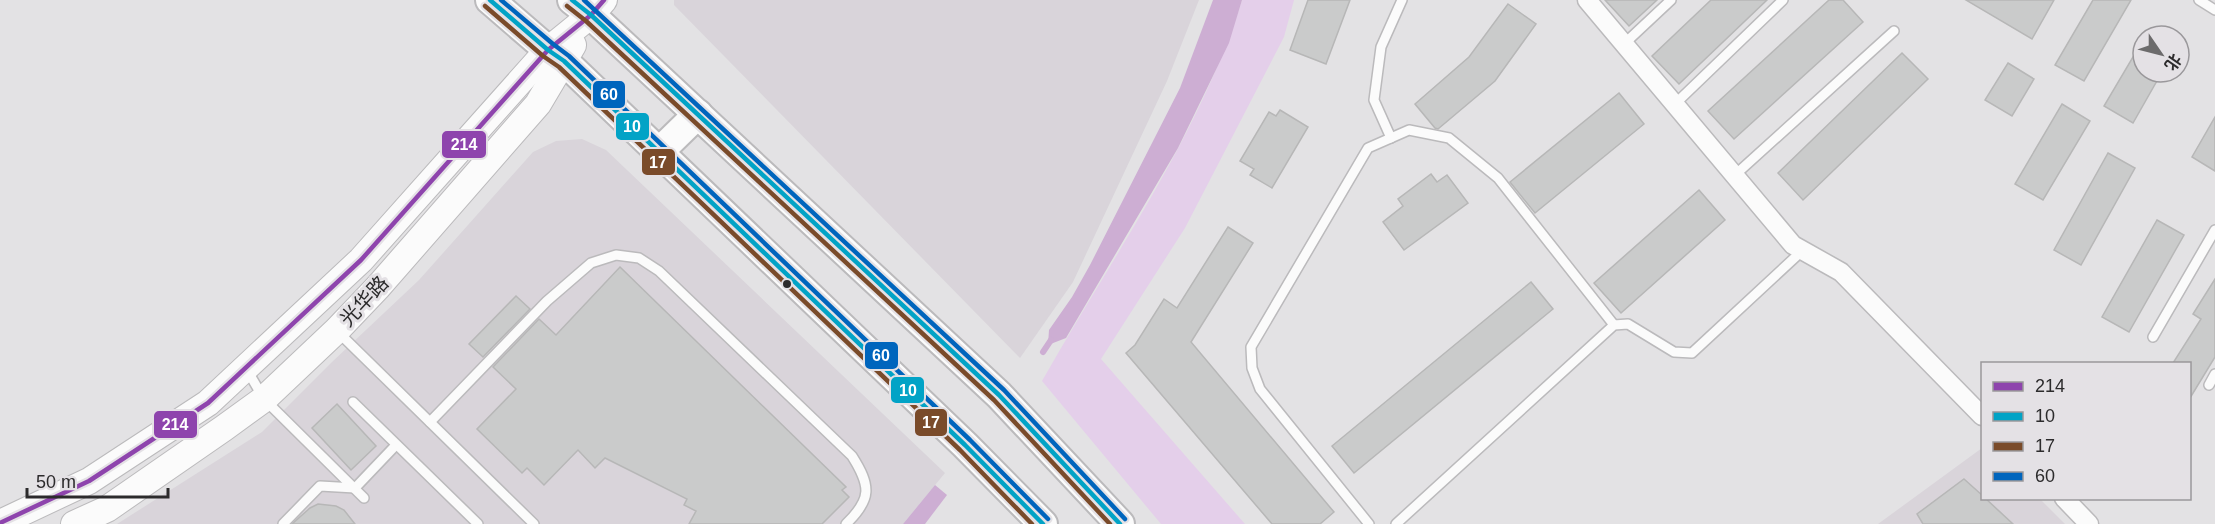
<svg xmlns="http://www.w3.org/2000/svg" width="2215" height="524" font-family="Arial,'Noto Sans SC',sans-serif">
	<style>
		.built { fill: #d9d4da }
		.green { fill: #e4cfea }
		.water { fill: #cdaed3 }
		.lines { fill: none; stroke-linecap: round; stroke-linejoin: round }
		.stream { stroke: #cdaed3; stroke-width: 6 }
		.building { fill: #cacbcb; stroke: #b7b7b7; stroke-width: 1.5 }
		.lane-casing { stroke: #bbbabc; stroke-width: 12 }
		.street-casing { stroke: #bbbabc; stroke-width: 21 }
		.secondary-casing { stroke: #bbbabc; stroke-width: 28 }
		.primary-casing { stroke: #bbbabc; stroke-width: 32 }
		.lane { stroke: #fbfbfb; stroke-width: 9 }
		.street { stroke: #fbfbfb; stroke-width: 18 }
		.secondary { stroke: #fbfbfb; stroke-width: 26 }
		.primary { stroke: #fbfbfb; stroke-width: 28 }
		.bus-1-casing { stroke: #e4e1e5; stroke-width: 9 }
		.bus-2-casing { stroke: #e4e1e5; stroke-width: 9 }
		.bus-3-casing { stroke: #e4e1e5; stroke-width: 9 }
		.bus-4-casing { stroke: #e4e1e5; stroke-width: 9 }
		.bus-1 { stroke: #8e44ad; stroke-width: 4.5 }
		.bus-2 { stroke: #02a3c6; stroke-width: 4.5 }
		.bus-3 { stroke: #7a4b2a; stroke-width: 4.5 }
		.bus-4 { stroke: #0065bd; stroke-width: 4.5 }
		.bus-dot { fill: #2c2b2c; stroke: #e4e1e5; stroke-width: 2 }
		.labels { text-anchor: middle; stroke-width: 6; stroke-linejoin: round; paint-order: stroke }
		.street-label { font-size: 20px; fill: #2c2b2c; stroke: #e4e1e5 }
		.line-badge { stroke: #e4e1e5; stroke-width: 2 }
		.badge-label { font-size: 16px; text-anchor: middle; font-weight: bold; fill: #fff }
	</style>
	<rect width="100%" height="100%" fill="#e3e2e4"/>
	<!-- built -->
	<g class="built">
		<path d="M674,0h525l-32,81 -94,201 -53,76 -346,-353z"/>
		<path d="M582,139l24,11 339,323 -42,51h-786l145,-92 70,-70 87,-82 114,-128 23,-11z"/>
		<path d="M1982,448v50l58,1 25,25h-187z"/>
	</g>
	<!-- green -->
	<path class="green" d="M1242,0h52l-10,37 -99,191 -84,131 144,165h-84l-119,-143c70,-124 157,-244 200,-381z"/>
	<!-- water -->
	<g class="water">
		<path d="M1213,0h29l-13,43 -51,105 -112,190 -18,7 1,-15 23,-33 18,-32 90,-177z"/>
		<path d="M935,485l12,10 -22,29h-22z"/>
	</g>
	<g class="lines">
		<!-- stream -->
		<path class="stream" d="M1043,352l8,-12"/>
	</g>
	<!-- building -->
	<g class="building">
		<path d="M1308,0h42l-24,64 -36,-14z"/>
		<path d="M1605,0h52l-28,26z"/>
		<path d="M1711,0h56l-88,84 -27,-28z"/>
		<path d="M1829,0h14l20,22 -129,117 -26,-28z"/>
		<path d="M1966,0h88l-22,39z"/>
		<path d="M2093,0h38l-47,81 -29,-16z"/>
		<path d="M1508,4l28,20 -41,57 -57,48 -3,-1 -20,-24 54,-47z"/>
		<path d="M2143,40v32h19l-29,51 -29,-17z"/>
		<path d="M1902,53l26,26 -125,121 -25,-27z"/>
		<path d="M2008,63l26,16 -22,37 -27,-16z"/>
		<path d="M1619,93l25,31 -109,89 -25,-31z"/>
		<path d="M2062,104l28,17 -47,79 -28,-16z"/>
		<path d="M1280,110l28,17 -36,61 -22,-13 4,-6 -14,-8 29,-49 7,4z"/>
		<path d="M2215,117v54l-23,-14z"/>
		<path d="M2108,153l27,15 -54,97 -27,-15z"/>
		<path d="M1431,174l6,8 10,-7 21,28 -64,47 -21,-28 20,-16 -5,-7z"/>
		<path d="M1699,190l26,30 -104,93 -27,-30z"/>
		<path d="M2157,220l27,15 -55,97 -27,-15z"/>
		<path d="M1228,227l25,16 -62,99 143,170 -14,12h-48l-146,-171 9,-8 29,-46 13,9z"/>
		<path d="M620,267l226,220 -4,3 7,7 -27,27h-133l7,-13 -12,-6 3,-6 -82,-41 -10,10 -17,-18 -34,35 -17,-17 -5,5 -45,-44 39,-40 -23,-22 46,-48 17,16z"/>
		<path d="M2215,279v78l-25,41v-35h-17l28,-44 -8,-5z"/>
		<path d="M1531,282l22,27 -199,164 -22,-27z"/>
		<path d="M516,296l14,13 -47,48 -14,-13z"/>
		<path d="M337,404l39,42 -25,24 -39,-42z"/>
		<path d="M1964,479l19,17v2h2l28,26h-90l-6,-10z"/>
		<path d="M318,504l18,2 8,4 11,14h-63l18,-16z"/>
	</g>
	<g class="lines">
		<defs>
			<g id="lane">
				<path d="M2199,0l16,10"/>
				<path d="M1624,44l47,-44"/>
				<path d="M1675,104l108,-104"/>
				<path d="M1391,138l-17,-38 7,-53 21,-47"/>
				<path d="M1735,175l159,-144"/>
				<path d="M338,332l196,192"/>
				<path d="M2153,337l62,-107"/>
				<path d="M247,370l17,29 100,99"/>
				<path d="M2209,385l6,-11"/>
				<path d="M353,402l125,122"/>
				<path d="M430,422l117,-121 44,-38 25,-8 23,3 20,13 193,185c19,30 20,43 -6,68"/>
				<path d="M283,524l37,-38 35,2 41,-43"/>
				<path d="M1369,524l-109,-135 -8,-21 -1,-21 117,-199 41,-18 40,8 49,40 116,147"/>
				<path d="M1396,524l218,-199 14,-1 46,28 18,1 111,-103"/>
			</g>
			<g id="street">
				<path d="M1587,0l206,245 48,27 141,144"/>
				<path d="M2064,498l25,26"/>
			</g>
			<g id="secondary">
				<path d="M0,523l89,-42 119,-78 153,-143 187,-210 43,-35 13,-15"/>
				<path d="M74,524l33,-15 117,-81 40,-29 73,-69 41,-43 160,-183 35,-59"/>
			</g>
			<g id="primary">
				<path d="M490,0l58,50 16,11 401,384 78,79"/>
				<path d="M572,0l19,15 408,380 121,129"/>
				<path d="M659,152l39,-38"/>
			</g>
		</defs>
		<!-- lane casing -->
		<use href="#lane" class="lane-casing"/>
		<!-- street casing -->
		<use href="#street" class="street-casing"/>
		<!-- secondary casing -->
		<use href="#secondary" class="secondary-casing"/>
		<!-- primary casing -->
		<use href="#primary" class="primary-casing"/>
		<!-- lane -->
		<use href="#lane" class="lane"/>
		<!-- street -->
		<use href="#street" class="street"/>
		<!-- secondary -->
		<use href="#secondary" class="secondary"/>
		<!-- primary -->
		<use href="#primary" class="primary"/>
		<defs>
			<path id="bus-1" d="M0,523l89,-42 119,-78 153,-143 187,-210 43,-35 13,-15"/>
			<g id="bus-2">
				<path d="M490,0l58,50 16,11 401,384 78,79"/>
				<path d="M572,0l19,15 408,380 121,129"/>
			</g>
			<g id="bus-3">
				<path d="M485,6l58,50 16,11 401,383 72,74"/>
				<path d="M567,6l19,15 408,379 116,124"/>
			</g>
			<g id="bus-4">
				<path d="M501,0l52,44 16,12 401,384 78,79"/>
				<path d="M584,0l420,390 121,129"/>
			</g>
		</defs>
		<!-- bus-1 casing -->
		<use href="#bus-1" class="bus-1-casing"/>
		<!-- bus-2 casing -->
		<use href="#bus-2" class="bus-2-casing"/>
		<!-- bus-3 casing -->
		<use href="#bus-3" class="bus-3-casing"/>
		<!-- bus-4 casing -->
		<use href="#bus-4" class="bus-4-casing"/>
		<!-- bus-1 -->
		<use href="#bus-1" class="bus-1"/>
		<!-- bus-2 -->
		<use href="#bus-2" class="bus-2"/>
		<!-- bus-3 -->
		<use href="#bus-3" class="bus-3"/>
		<!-- bus-4 -->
		<use href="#bus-4" class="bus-4"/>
	</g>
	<!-- markers -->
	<circle class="bus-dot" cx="787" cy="284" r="5"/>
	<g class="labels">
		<!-- street labels -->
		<g class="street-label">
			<text transform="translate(364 301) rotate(-47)" y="7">光华路</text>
		</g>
	</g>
	<g class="line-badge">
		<rect x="592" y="80" width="34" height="29" rx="6" fill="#0065bd"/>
		<rect x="615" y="112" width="35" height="29" rx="6" fill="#02a3c6"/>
		<rect x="441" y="130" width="46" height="29" rx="6" fill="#8e44ad"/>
		<rect x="641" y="148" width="35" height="28" rx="6" fill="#7a4b2a"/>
		<rect x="864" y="341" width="35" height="29" rx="6" fill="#0065bd"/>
		<rect x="890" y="376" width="35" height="28" rx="6" fill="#02a3c6"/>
		<rect x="914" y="408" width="34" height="29" rx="6" fill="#7a4b2a"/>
		<rect x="153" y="410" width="45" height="29" rx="6" fill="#8e44ad"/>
	</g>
	<g class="badge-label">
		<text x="609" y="100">60</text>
		<text x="632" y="132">10</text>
		<text x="464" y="150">214</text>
		<text x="658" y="168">17</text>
		<text x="881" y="361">60</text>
		<text x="908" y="396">10</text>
		<text x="931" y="428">17</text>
		<text x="175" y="430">214</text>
	</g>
	<!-- legend -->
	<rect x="1981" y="362" width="210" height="138" fill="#e4e1e5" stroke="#9a989b" stroke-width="1.5"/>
	<rect x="1993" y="382" width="30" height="9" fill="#8e44ad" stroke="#9a989b" stroke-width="1.5"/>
	<text x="2035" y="392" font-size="18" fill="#2c2b2c">214</text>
	<rect x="1993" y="412" width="30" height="9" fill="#02a3c6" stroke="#9a989b" stroke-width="1.5"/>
	<text x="2035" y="422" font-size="18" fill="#2c2b2c">10</text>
	<rect x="1993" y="442" width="30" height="9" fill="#7a4b2a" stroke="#9a989b" stroke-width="1.5"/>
	<text x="2035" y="452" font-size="18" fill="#2c2b2c">17</text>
	<rect x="1993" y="472" width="30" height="9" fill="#0065bd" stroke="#9a989b" stroke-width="1.5"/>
	<text x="2035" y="482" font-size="18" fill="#2c2b2c">60</text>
	<!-- north arrow -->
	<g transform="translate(2161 54) rotate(125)"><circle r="28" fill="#e4e1e5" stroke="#9a989b" stroke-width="1.5"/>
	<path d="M0-4.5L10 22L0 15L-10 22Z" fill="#6c6b6c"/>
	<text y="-9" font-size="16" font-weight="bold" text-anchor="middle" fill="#2c2b2c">北</text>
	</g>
	<!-- scale -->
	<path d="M27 488v9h141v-9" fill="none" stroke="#2c2b2c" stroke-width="3"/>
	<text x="36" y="488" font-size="18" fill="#2c2b2c" stroke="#e4e1e5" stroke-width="4.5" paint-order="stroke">50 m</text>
</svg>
